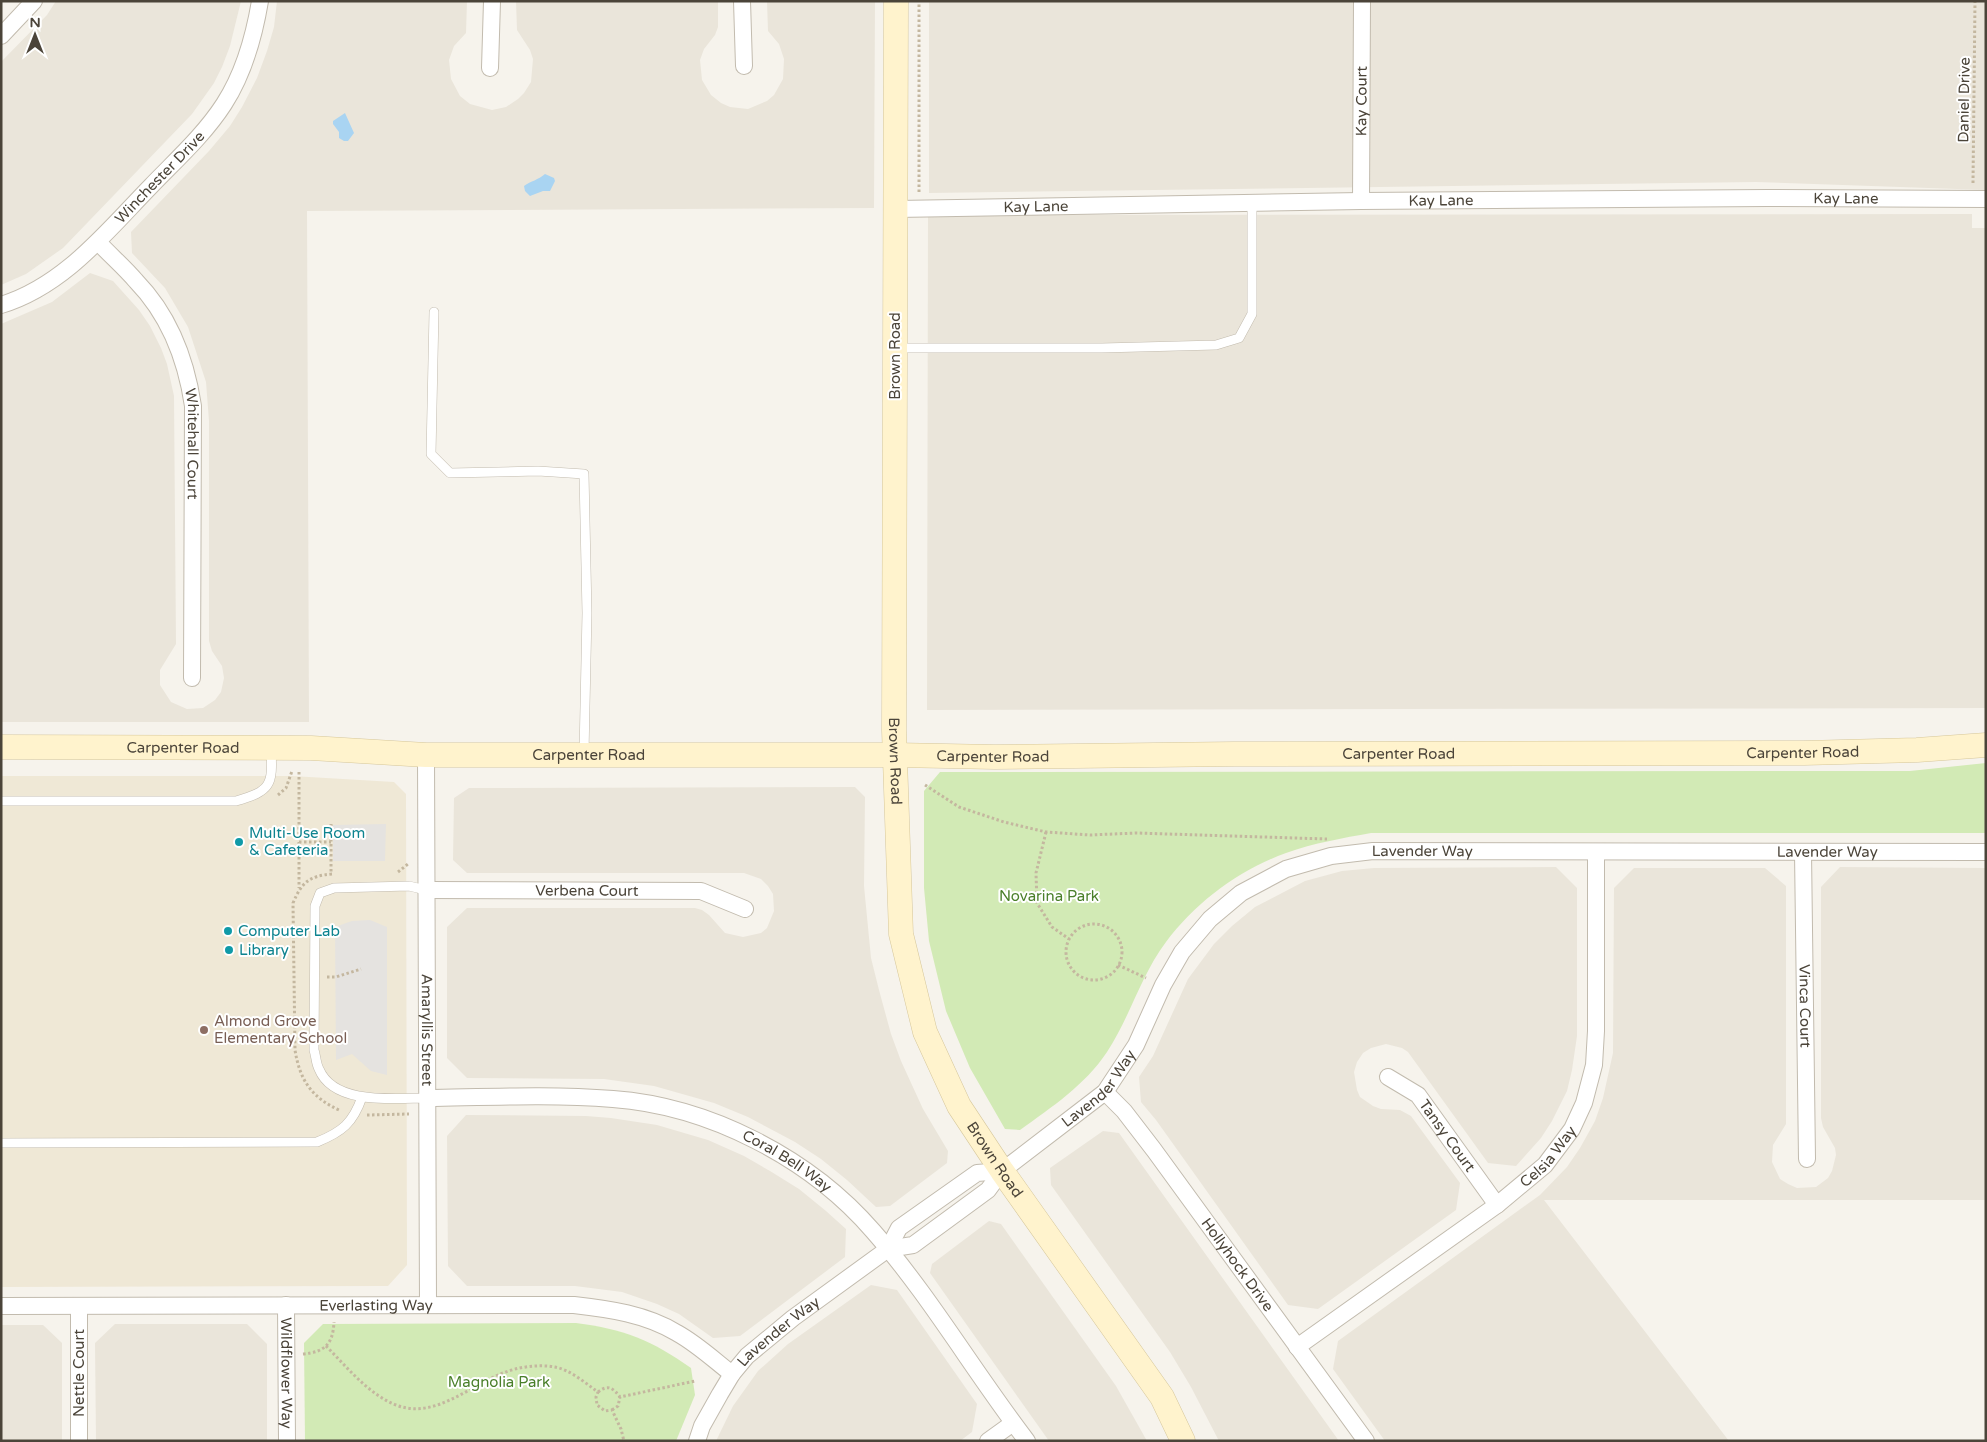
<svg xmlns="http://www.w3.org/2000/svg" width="1987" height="1442" font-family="'Varela Round',sans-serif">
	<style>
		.residential { fill: #eae5da }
		.education { fill: #efe8d6 }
		.green { fill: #d2eab5 }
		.parking { fill: #e5e3e0 }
		.water { fill: #a9d4f2 }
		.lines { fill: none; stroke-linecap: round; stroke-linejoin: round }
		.lane-casing { stroke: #c2bbae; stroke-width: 10 }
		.street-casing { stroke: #c2bbae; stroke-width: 18 }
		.secondary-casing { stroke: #d6c79b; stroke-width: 25 }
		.path { stroke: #c4b79f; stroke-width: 3; stroke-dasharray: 2.5 2.5; stroke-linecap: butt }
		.lane { stroke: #fff; stroke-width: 9 }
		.street { stroke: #fff; stroke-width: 16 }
		.secondary { stroke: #fff3cd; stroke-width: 24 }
		.culture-dot { fill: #0f9aa8; stroke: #fff; stroke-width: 2 }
		.education-dot { fill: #8d6e63; stroke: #fff; stroke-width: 2 }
		.labels { text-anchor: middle; stroke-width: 4; stroke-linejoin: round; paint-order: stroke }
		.street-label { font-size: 15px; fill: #4b4439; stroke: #fff }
		.culture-label { font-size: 15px; fill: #0d838f; stroke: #fff; text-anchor: start }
		.park-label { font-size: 15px; fill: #4a7f2a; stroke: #fff }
		.education-label { font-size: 15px; fill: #785e54; stroke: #fff; text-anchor: start }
	</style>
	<rect width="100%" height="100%" fill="#f6f3ec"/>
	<!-- residential -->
	<g class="residential">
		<path d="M56,1h185l-11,45 -8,21 -8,16 -22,31 -129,134 -37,26 -25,11v-223l46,-47z"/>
		<path d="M277,1h190l-1,32 -12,13 -5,14 2,19 9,17 10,8 22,6 14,-3 12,-8 6,-6 7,-11 2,-23 -3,-9 -13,-20 -1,-29h202v26l-3,8 -11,14 -4,11 2,20 9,15 10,8 9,4 18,2 19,-8 7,-6 9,-16 1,-20 -5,-15 -11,-13 -1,-30h108l-1,207 -567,3 2,511h-308v-398l51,-22 38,-29 23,8 26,29 11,16 11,22 6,16 7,32 2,248 -16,26v15l11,17 16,7 16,-1 12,-8 6,-8 3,-14 -2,-12 -10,-15 -3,-10v-220l-3,-39 -18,-55 -23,-39 -33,-35 -1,-21 78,-81 21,-25 12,-19 15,-29 10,-27 7,-24z"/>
		<path d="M929,1h1057v189l-230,-8 -827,11z"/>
		<path d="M1972,214v14h14v480l-1059,2 1,-495z"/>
		<path d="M855,787l10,10 -1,89 7,72 8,32 12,44 10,27 22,48 25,42 -1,12 -57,43 -14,1 -29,-27 -26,-21 -26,-17 -47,-25 -34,-14 -60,-17 -50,-7 -137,-1 -20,-20v-131l20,-19h228l7,2 7,5 16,18 18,4 18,-4 6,-5 7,-17 -1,-17 -5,-8 -7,-7 -17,-6h-277l-14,-13 1,-62 15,-10z"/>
		<path d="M1556,867l21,21v148l-5,34 -5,21 -15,30 -11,17 -25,28 -28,-3 -80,-111 -6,-4 -16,-4 -15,4 -8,5 -6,9 -3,10 3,18 3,7 13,9 8,3 19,1 11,6 49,67 -4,27 -138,99 -30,-4 -132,-185 -15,-18 -2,-25 14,-21 35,-77 26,-35 18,-18 23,-19 50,-26 37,-10 32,-3z"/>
		<path d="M1840,867l146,1v332h-442l185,241h-344l-52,-72 5,-28 202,-146 27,-28 13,-19 15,-27 8,-23 10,-45 1,-165 20,-20h131l21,18v238l-13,21 -1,17 8,17 8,5 9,4 19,-1 12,-9 4,-7 4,-16 -1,-7 -12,-21 -2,-9v-231z"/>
		<path d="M466,1115l120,1 25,2 46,7 51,15 36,16 26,15 29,18 27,22 20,18 -1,28 -105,79 -27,2 -34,-24 -22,-10 -35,-12 -47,-6h-108l-19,-20 -1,-130z"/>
		<path d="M1103,1131l16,2 220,308h-120l-28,-54 -21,-35 -119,-167 -1,-17z"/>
		<path d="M989,1221l12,3 115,162 31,55h-98l-119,-168 2,-9z"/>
		<path d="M871,1285l26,5 80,114 -5,28 -12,9h-244l17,-35 25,-35 30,-27z"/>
		<path d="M115,1324h132l20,20v97h-171l-1,-98z"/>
		<path d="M1,1325h42l19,18v98h-61z"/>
	</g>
	<!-- education -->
	<path class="education" d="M1,776h291l102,6 12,12 1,471 -19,21 -387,1z"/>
	<!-- green -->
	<g class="green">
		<path d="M1986,763v70h-615c-28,5 -57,10 -85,20 -47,17 -90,49 -120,89 -25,33 -36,75 -59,110 -22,33 -55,55 -87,78l-15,-1 -35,-61 -24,-57 -17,-70 -5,-53v-97l16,-19 909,-1h61z"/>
		<path d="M576,1323c48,6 75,17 115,45l4,27 -19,46h-371l-1,-98 19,-19z"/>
	</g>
	<!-- parking -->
	<g class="parking">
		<path d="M386,824l-1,37h-52v-36z"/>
		<path d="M370,920l17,7v148l-16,-4 -19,-17 -16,6 -1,-133 17,-6z"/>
	</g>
	<!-- water -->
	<g class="water">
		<path d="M345,113l9,20 -6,8h-4l-5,-3v-6l-6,-8v-3z"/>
		<path d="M545,174l9,4 1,3 -5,10h-7l-13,5 -5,-5 -1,-5c7,-5 14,-6 21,-12z"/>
	</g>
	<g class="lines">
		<defs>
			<g id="lane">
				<path d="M434,312l-3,142 19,19 88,-2 46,3 3,139 -3,140"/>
				<path d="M897,348h205l114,-3 23,-7 13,-24v-111"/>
				<path d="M1,801h235c35,-10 37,-16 35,-51"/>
				<path d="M426,890l-17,-4 -75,2 -14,5 -5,13 -1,144c2,6 2,14 5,19 15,37 77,29 109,29"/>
				<path d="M1,1143l316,-1c25,-10 36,-19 45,-45"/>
			</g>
			<g id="street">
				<path d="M742,1l2,65"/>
				<path d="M1,36l33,-35"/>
				<path d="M490,68l2,-67"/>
				<path id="s1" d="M1361,201l1,-200"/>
				<path id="s2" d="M896,209l465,-8 406,-3 219,1"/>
				<path id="s3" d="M98,242c12,13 26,25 38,39 34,35 50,78 57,125l-1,272"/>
				<path id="s4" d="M1,305c63,-19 106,-74 150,-119 25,-26 53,-51 73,-82 20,-31 30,-67 36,-103"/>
				<path id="s5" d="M426,755l2,550"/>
				<path id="s6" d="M1803,852l4,307"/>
				<path id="s7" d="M426,890l275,1 44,18"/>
				<path id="s8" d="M1388,1077l30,18 79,110"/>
				<path id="s9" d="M1105,1092l19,19 30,39 212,291"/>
				<path id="s10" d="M428,1098c61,-1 124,-4 185,1 96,7 197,59 260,132 57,65 101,141 154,210"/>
				<path id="s11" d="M888,1249l25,-4 75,-55 14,-19 103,-79 31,-47 27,-60 19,-33 28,-33 31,-26 45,-24 45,-13 42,-5 613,1"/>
				<path id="s12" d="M286,1305l1,136"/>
				<path id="s13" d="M1,1306l573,-1c35,4 72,9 103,28 20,11 37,27 55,41"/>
				<path id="s14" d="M1297,1347l200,-142 48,-40 27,-36 12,-26 10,-38 2,-34v-179"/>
				<path d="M79,1441v-135"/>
				<path id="s15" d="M697,1441l5,-15 18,-32 12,-20 15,-18 46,-38 95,-69 11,-21 78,-55 25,-2"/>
				<path d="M988,1441l25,-18"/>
			</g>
			<g id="secondary">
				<path id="s16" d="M896,1l-2,729 7,204 24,98 34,74 43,65 160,226 21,44"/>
				<path id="s17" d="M1,747l310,1 115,7h470l99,2 239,-3 570,-1 113,-3 69,-5"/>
			</g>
		</defs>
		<!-- lane casing -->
		<use href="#lane" class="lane-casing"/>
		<!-- street casing -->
		<use href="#street" class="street-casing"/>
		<!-- secondary casing -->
		<use href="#secondary" class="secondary-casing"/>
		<!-- path -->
		<g class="path">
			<path d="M1973,183l2,-182"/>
			<path d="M919,192v-191"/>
			<path d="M299,772v70h32"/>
			<path d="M925,785l34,22 45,15 42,10 44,3 46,-2 191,6"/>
			<path d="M278,795l8,-7 6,-17"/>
			<path d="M331,824v50"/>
			<path d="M1046,832l-10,41 1,30 15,24 17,12"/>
			<path d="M299,842v46"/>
			<path d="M398,872l10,-8"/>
			<path d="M332,874c-23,2 -30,8 -39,29l2,147c5,31 17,48 46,61"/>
			<circle cx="1094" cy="952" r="28"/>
			<path d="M1118,965l28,13"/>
			<path d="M327,977h9l25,-8"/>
			<path d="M367,1115l42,-1"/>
			<path d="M326,1346c21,21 42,48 70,59 38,15 73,-19 107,-32 15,-6 35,-9 52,-6 16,3 30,16 43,25l-2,5 1,8 8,6 7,-1 9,19 3,12"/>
			<path d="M303,1354c22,-2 30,-10 31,-32"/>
			<path d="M598,1392c10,-8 15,-4 22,5l75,-16"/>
			<path d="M612,1410l6,-4 2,-9"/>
		</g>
		<!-- lane -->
		<use href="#lane" class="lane"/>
		<!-- street -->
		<use href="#street" class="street"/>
		<!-- secondary -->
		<use href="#secondary" class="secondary"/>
	</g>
	<!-- markers -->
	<g class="culture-dot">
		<circle cx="239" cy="842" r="5"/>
		<circle cx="228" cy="931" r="5"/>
		<circle cx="229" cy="950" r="5"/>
	</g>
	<circle class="education-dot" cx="204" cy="1030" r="5"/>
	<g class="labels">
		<!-- street labels -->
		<g class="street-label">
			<text transform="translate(1964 100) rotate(-89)" y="5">Daniel Drive</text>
			<text dy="5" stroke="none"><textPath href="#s1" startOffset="100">Kay Court</textPath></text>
			<text dy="5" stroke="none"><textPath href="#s4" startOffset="206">Winchester Drive</textPath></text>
			<text dy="5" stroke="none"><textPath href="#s2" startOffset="950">Kay Lane</textPath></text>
			<text dy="5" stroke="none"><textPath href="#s2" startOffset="545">Kay Lane</textPath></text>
			<text dy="5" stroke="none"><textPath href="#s2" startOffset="140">Kay Lane</textPath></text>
			<text transform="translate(895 356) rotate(-90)" y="5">Brown Road</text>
			<text dy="5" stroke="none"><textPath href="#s3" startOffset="232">Whitehall Court</textPath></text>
			<text dy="5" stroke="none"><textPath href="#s17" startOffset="182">Carpenter Road</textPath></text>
			<text dy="5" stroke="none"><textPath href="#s17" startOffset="1398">Carpenter Road</textPath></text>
			<text dy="5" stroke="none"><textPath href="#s17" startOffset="1802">Carpenter Road</textPath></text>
			<text dy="5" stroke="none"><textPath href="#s17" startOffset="588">Carpenter Road</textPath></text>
			<text dy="5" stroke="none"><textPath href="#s17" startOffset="992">Carpenter Road</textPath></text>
			<text dy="5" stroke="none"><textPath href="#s16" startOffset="760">Brown Road</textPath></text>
			<text dy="5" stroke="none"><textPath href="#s11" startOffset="705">Lavender Way</textPath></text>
			<text dy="5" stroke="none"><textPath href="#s11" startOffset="1110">Lavender Way</textPath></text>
			<text dy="5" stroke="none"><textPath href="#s7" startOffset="161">Verbena Court</textPath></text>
			<text dy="5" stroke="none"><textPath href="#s6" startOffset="154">Vinca Court</textPath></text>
			<text dy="5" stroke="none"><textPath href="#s5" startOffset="275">Amaryllis Street</textPath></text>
			<text dy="5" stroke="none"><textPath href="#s11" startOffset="270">Lavender Way</textPath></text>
			<text dy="5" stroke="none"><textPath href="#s8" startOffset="85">Tansy Court</textPath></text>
			<text dy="5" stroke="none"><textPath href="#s14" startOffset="316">Celsia Way</textPath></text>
			<text dy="5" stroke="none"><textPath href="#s16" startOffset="1180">Brown Road</textPath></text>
			<text dy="5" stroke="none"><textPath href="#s10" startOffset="372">Coral Bell Way</textPath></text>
			<text dy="5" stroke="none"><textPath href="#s9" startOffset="218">Hollyhock Drive</textPath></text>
			<text dy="5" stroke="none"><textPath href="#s13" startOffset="375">Everlasting Way</textPath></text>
			<text dy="5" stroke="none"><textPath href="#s15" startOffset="139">Lavender Way</textPath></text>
			<text transform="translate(79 1373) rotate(-90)" y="5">Nettle Court</text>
			<text dy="5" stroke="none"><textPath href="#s12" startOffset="68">Wildflower Way</textPath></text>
		</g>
		<!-- culture labels -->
		<g class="culture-label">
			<text x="249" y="838">Multi-Use Room<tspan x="249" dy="17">&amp; Cafeteria</tspan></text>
			<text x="238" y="936">Computer Lab</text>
			<text x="239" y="955">Library</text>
		</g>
		<!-- park labels -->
		<g class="park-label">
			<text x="1049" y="901">Novarina Park</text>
			<text x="499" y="1387">Magnolia Park</text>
		</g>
		<!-- education labels -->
		<g class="education-label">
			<text x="214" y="1026">Almond Grove<tspan x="214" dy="17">Elementary School</tspan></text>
		</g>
	</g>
	<!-- border -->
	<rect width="1987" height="1442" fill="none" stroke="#4b4439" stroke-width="5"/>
	<!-- north arrow -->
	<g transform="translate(35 35)" stroke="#ffffff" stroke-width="4" paint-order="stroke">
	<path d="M0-4L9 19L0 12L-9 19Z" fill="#4b4439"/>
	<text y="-8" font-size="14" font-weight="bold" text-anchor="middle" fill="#4b4439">N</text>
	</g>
</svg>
